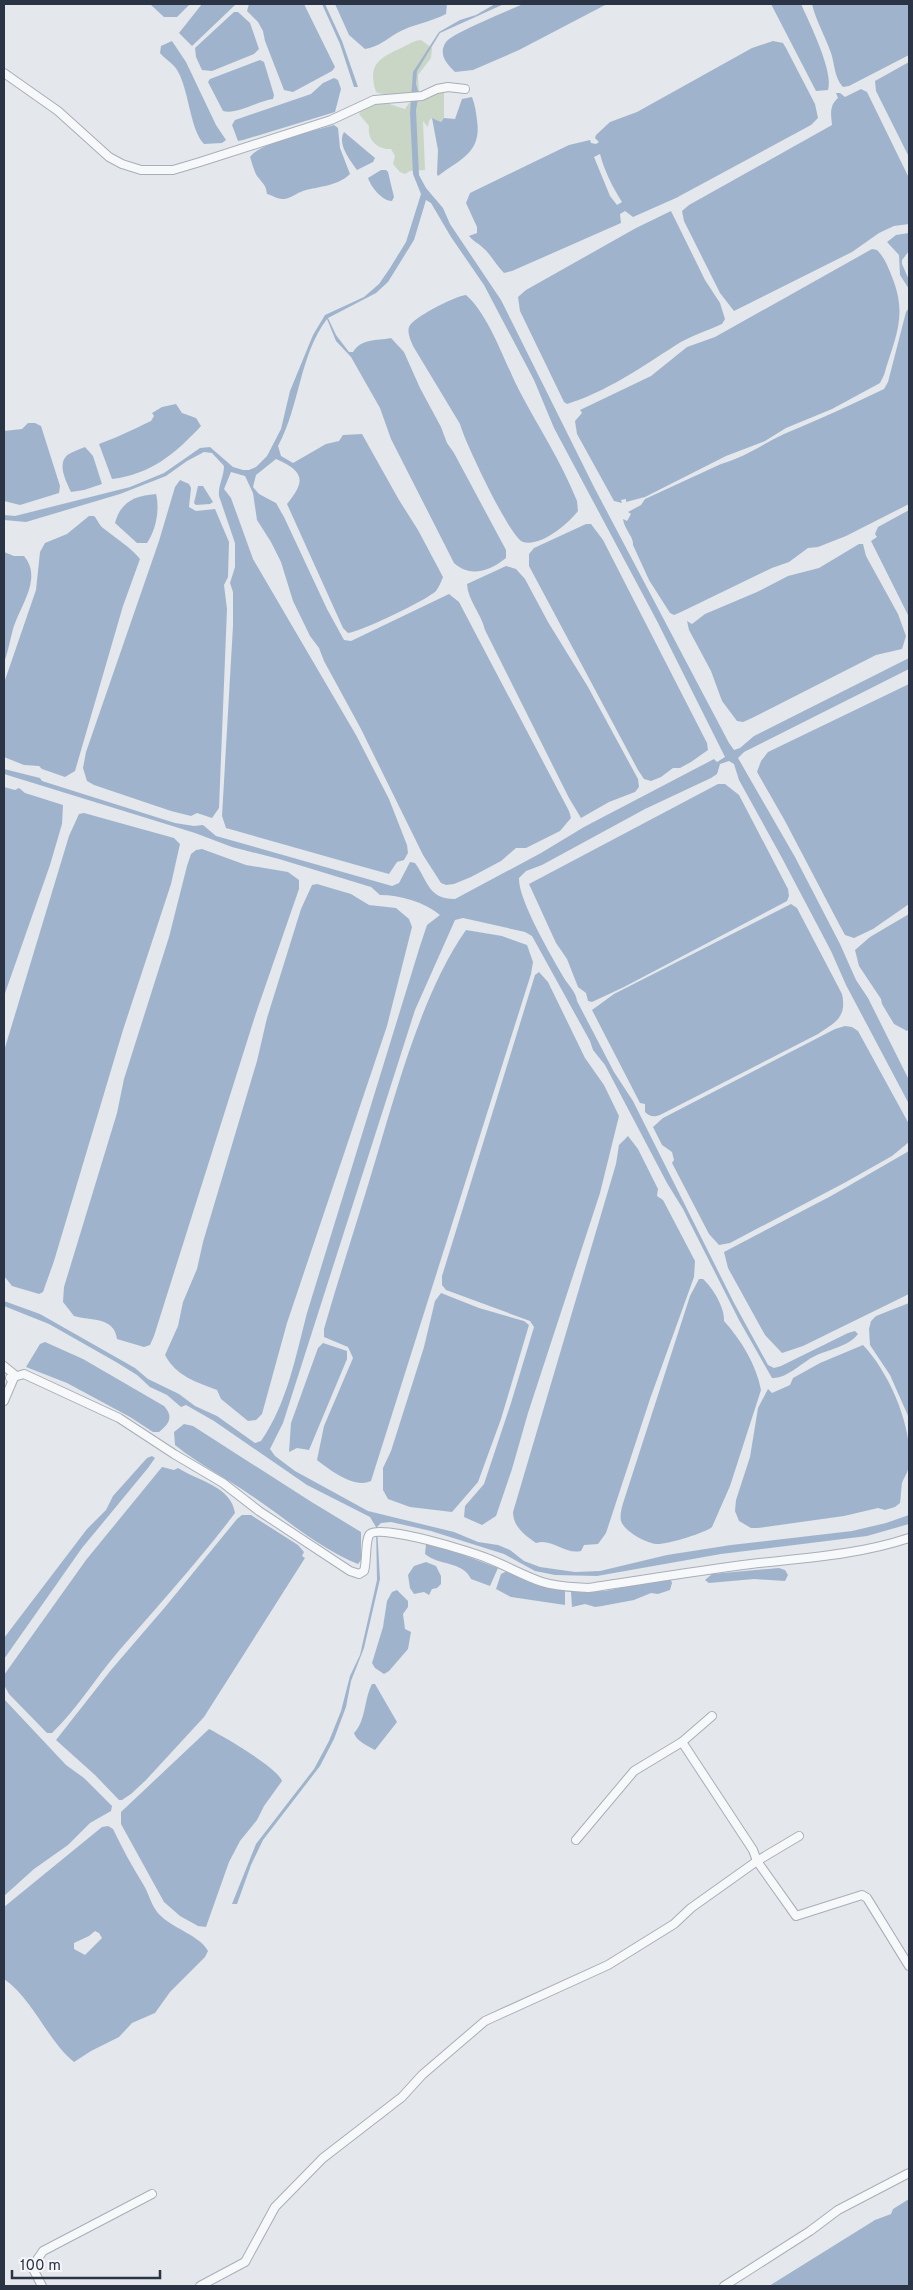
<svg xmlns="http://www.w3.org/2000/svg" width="913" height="2290" font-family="Overpass,sans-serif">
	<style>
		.green { fill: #c9d6c5 }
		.water { fill: #9fb4cc; fill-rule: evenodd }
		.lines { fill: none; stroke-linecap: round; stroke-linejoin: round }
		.street-casing { stroke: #a9aeb7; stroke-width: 10 }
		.street { stroke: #f7f8fa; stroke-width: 8 }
	</style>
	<rect width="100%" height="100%" fill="#e4e7ec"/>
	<!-- green -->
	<g class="green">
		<path d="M421,40l11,8 -1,10 -13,17 1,17c-11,3 -32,5 -43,0 -8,-26 1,-33 23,-43 9,-4 13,-8 22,-9z"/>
		<path d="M444,90v28l-3,4 -9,-4 -3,3 -1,6 -5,-6 2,49 -15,1 -5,3 -5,-2 -7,-8 2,-8 -4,-7c-13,1 -24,-9 -22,-23l-10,-12c14,-19 29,-10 46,-5l4,-6 16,-5z"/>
	</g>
	<!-- water -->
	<g class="water">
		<path d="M150,4h40l-13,13h-13z"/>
		<path d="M202,4l33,1 -43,41 -13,-13z"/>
		<path d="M249,4h55l31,63 -3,4 -39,21 -9,-2 -19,-49 -2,-10 -5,-9 -11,-11z"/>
		<path d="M322,4h3l17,37 16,46h-4l-14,-43z"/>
		<path d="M335,4h112l-1,10c-15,8 -33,10 -49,19 -10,6 -19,14 -32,16l-16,-14z"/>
		<path d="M495,4h9l-64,29 -23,38 -1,13 3,10 -3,16 3,65 7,13 17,20 7,16 51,76 93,187 135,256 5,7 6,-2 14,-12 155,-78v11l-165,83 -6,6 57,99 45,87 16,36 12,18 41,82v24l-63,-119 -15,-34 -49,-93 -43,-78 -5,-16 -5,-3 -9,3 -3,10 -6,4 -66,31 -103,56 -16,6 -7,7c-1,22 33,79 45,100 5,8 12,14 13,23l37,71 19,29 101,202 34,62 6,3 7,-2 67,-33 7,-2 3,3c-10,13 -29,15 -43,22 -13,6 -28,23 -43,22l-33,-58 -56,-111 -16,-26 -62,-118 -12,-15 -3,-9 -58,-105 -7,-4 -62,-14 -8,2 -40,90 -116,363 -16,50 -13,26 5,7 20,15 73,40 86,21 24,10 20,3 12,5 14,11 16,6 35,5 25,-1 67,-16 64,-10 121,-14 34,-8 23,-8v9l-42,12 -146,18 -124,22 -42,-1 -20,-4 -31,-17 -73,-23 -40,-9 -10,1 -4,4 3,52 -16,69 -13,33 -5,26 -12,32 -14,27 -57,74 -12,25 -14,39h-5l24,-60 58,-75 15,-28 12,-30 9,-35 10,-21 17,-75 -1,-53 -6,-10 -63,-32 -93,-64 -28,-16 -5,2 -14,-12 -17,-8 -13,-12 -21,-13 -67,-38 -45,-18v-5l36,13 95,54 13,11 31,15 16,12 22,10 38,27 6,-2c26,-37 35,-86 46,-128l113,-367 7,-21 13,-10c-15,-13 -40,-20 -60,-20l-9,-8 -92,-28 -47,-12 -37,-14 -191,-59v-5l36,9 2,3 133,42 19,3 9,-1 13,11 176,50 7,-3 11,-21 5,1c13,18 13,36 40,36l86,-46 43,-26 130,-68 3,3 8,-5 -68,-136 -103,-193 -20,-48 -50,-95 -33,-48 -20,-34 -5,-3 -12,40 -26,42 -12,11 -48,25 8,17 13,17h4c9,-14 23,-11 38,-14l13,14 16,36 21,39 6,16 7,10 52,97v8c-16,13 -36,20 -52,5l-63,-124 -11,-31 -29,-51 -15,-16 -9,-22c-28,37 -27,87 -49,127l3,10 12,7 33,-19 13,-3 4,-6 19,-1 37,66 19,30 25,47c-2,5 -4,10 -7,14 -9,9 -76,41 -88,42l-5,-5 -56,-124c20,-24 16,-33 -11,-45l-20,16 -3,12 6,7 17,9 8,14 43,92 17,31 7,1 98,-47 10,8 110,209 2,7 -11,13 -34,17h-10l-15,13 -30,16 -17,7 -8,1 -5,-2 -18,-28 -62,-126 -37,-68 -5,-13 -9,-12 -17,-35 -12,-39 -10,-20 -14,-22 -4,-27 -8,-17 -14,-4 -7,17 7,9 22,61 103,176 33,64 18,46 1,8 -4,7 -7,2 -8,12 -29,-8 -134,-38 -4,-12 11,-190v-34l-3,-9 5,-16v-24l-16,-47c-1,-11 5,-19 5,-30l-12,-13 -8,-1 -17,9 -21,15 -46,18 -94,28 -22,-2v-5l11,1 115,-29 34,-14 36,-25 10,-1 23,20 10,3h6l7,-3 11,-11 14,-27 9,-38 23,-56 12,-20 39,-18 15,-13 11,-16 16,-26 15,-48 -8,-20 -3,-61 3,-41 26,-40 21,-12 16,-5z"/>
		<path d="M523,4h84l-88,46 -46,20 -18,2c-9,-9 -17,-18 -9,-30 6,-9 64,-32 77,-38z"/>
		<path d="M771,4h30c8,18 33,68 27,86l-12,1z"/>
		<path d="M812,4h97v51l-60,31 -6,1c-9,-10 -8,-22 -12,-34 -6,-17 -15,-32 -19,-49z"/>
		<path d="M234,12h4l12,11 9,26 -5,5 -42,17 -10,-1 -6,-13 -1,-9z"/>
		<path d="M172,41l14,21 30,63 10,15 -4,3 -18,1c-14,-14 -15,-55 -27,-74 -4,-7 -12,-11 -17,-17l1,-7z"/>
		<path d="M773,41l10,2 3,5 29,56 3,14 -7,7 -135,73 -43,19 -8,-6 -5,3 1,9 -109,48 -8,2c-8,-8 -14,-20 -22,-26 -5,-5 -8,-5 -13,-11l8,-3v-6l-11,-24 4,-10 99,-48 21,-5 1,3 5,1 3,-2 -4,-4 1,-3 14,-13 27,-10 115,-64zM600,154c4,16 13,34 22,48l-5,3 -7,-9 -16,-39z"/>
		<path d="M260,60l4,2 10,33 -1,4c-15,2 -37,16 -50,12l-15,-29 2,-3z"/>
		<path d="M909,62v95l-33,-66 -1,-10z"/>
		<path d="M334,78l4,2 3,9 -6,23 -92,28 -5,1 -6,-16 3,-5 76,-26 12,-11z"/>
		<path d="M861,89l6,3 42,86v46l-15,2 -15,7 -27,19 -118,59 -14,-18 -36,-72 -2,-10 7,-6 143,-80c-1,-11 -3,-19 6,-27l-2,-5h4l5,4z"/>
		<path d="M472,97c3,8 4,15 5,23 5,33 -17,39 -39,56l-1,-2 1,-24 -6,-32 9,4 3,-4 11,1 7,-20z"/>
		<path d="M334,125l4,3 2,20 10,26c-12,12 -30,12 -47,17 -7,2 -14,9 -21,8 -5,0 -10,-4 -15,-5 -1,-10 -5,-11 -10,-18 -3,-5 -5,-13 -7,-19 9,-14 67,-27 84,-32z"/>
		<path d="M344,132l31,26 -2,4 -16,8c-7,-10 -20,-26 -13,-38z"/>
		<path d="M381,170h5l2,2 6,25 -2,4c-10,0 -21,-14 -24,-23z"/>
		<path d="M671,211l34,69 15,23 5,16 -3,5c-15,7 -32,12 -46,21 -34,22 -70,47 -109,59l-3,-2 -44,-91 -2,-14 8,-7 110,-62z"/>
		<path d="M909,233v18l-7,9v4l7,16v9l-9,-14 -1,-20 -12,-13 9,-7z"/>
		<path d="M872,249l5,1c8,8 11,17 15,27 16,39 3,60 -8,98l-4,8 -48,26 -46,19 -21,13 -39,15 -81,41 -19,5v-3l-5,1 1,3 -8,-2 -37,-67 -2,-13 7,-8 -2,-3 71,-34 36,-29 28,-10z"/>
		<path d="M466,295c24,21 39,69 54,97 19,36 42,71 57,109l1,10c-10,13 -37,36 -55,31 -13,-4 -59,-102 -63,-118l-47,-78c-2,-5 -6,-13 -4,-19 3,-9 46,-31 57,-32z"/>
		<path d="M909,308v196l-63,32 -28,11 -10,1 -19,14 -17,6 -91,44 -7,3 -4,-2 -21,-33 -16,-35c1,-8 -9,-16 -10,-26l4,2 4,-7 -3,-2 13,-7 4,-6 76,-35c22,-6 42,-20 63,-30 34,-14 67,-29 100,-45l4,-7 18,-70z"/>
		<path d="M176,404l6,9 14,5 5,8c-26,28 -50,48 -89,53l-13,-35c17,-6 35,-15 52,-23l3,-5 -2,-3 10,-6z"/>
		<path d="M28,423h7l6,3 19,60 -1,7 -39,12 -16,-4v-70l18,-2z"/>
		<path d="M85,447l8,9 9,28 -18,6 -13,2c-5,-11 -15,-30 -2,-38 5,-3 11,-5 16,-7z"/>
		<path d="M180,480l9,4 2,4 -2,19 7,4 19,-2 14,33 -1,35 -4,8 3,24 -8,199 -7,10 -15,-5 -6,3 -20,-5 -77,-26 -7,-4 -4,-13 3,-16 73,-211 16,-54z"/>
		<path d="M198,486h5l10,16 -3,2 -14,1 -2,-2z"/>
		<path d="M156,494c4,15 0,36 -9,49h-10l-22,-20c6,-22 20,-27 41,-29z"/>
		<path d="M909,510v107l-38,-76 6,-4 -2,-3 3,-7z"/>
		<path d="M89,516h5c4,4 5,9 9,12 10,8 31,22 37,31l-17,47 -48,165 -10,6 -23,-8 -3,-3 -15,-1 -20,-8v-74l32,-93 4,-38 5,-9 22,-9z"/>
		<path d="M586,524h5l12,16 104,203 1,7 -17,12 -11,6h-7l-12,9 -10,4 -7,-2 -6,-9 -109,-204v-12l5,-6z"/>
		<path d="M859,544h4l3,12 32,58 8,22 -4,13 -26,6 -124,63 -9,4 -6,-1 -15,-20 -11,-30 -22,-41 -2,-9 5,3 13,-10 52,-22 31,-16 31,-8z"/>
		<path d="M4,552l10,4h10c19,22 -4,50 -11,73 -3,11 -5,23 -9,34z"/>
		<path d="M506,566l10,3 9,10 23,43 40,65 50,92 1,8 -4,5 -26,10 -28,16 -12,-20 -84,-168c-4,-17 -17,-29 -18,-46z"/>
		<path d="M909,684v220l-36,25 -19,9 -9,-3 -6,-11 -54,-103 -28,-49 4,-11 7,-9z"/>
		<path d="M718,784h7l14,11 49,94 1,7 -2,5 -163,86 -32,15 -4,-1 -2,-8 -8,-6 -11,-28 -11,-16 -27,-59z"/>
		<path d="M4,787l11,3 4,-2 6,5 38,12 -1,19 -12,41 -46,131z"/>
		<path d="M84,813l90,25 6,6 -9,40 -48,146 -69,231 -11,31 -4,2 -27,-8 -8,-10v-225l65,-215 10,-22z"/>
		<path d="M202,849l44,16 42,7 11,8v9l-43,124 -102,323 -4,9 -6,2 -27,-8c-3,-23 -27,-18 -43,-23l-11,-14 1,-15 53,-174 7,-34 45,-142 18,-71 4,-12 5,-4z"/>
		<path d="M317,884l34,10 18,11 27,3 13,11 3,8 -25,99 -100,297 -25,91 -6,6 -8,1 -27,-22 -4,-9c-21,-8 -41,-14 -52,-35l13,-29 5,-24 14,-33 6,-27 54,-181 10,-43 34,-109 11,-24z"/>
		<path d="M791,904l6,4 45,86c5,23 -6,28 -24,40l-158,81c-6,2 -10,2 -15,-3v-8l-5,-1 -48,-93 22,-16z"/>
		<path d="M909,914v115l-2,2 -13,-7 -12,-20 -1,-5 -22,-33 -4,-16 15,-13z"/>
		<path d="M466,930l36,6 25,9 6,17 -2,12 -160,507c-17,8 -41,-11 -54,-21l7,-34 29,-68 -5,-11 -24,-10v-8c17,-59 36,-116 53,-174 21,-70 47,-166 89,-225z"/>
		<path d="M539,972l9,10 37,76 19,27 15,31 -19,77 -72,220 -16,56 -16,47 -14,9 -18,-8 1,-11 19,-22 27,-81 23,-76 -4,-6 -84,-31 -4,-5v-9l93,-301z"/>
		<path d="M845,1026l7,1 6,4 51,93v18l-17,14 -46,26 -116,61 -11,2 -10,-11 -37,-71 2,-3 -2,-8 -10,-7 -9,-18 10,-9 172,-89z"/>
		<path d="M628,1136l10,13 20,40 -1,7 6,4 32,61 -1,16 -44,122 -44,134 -8,11 -14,1 -3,6c-16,4 -29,-13 -45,-8 -11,-8 -23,-16 -23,-31l103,-348 3,-19z"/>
		<path d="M909,1151v143l-106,52 -21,7 -17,-18 -37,-67 -4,-16 107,-56z"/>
		<path d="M699,1279h4c10,9 22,29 21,42 17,19 32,43 37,69l-31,96 -18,41c-7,6 -46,18 -56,17 -10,-1 -32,-13 -35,-23 -2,-8 3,-20 5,-27l64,-198z"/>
		<path d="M441,1293l38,15 45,13 5,4 -28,94 -23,63 -26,30 -42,-5 -22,-8 -5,-9v-22l8,-17 33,-104 11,-46z"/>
		<path d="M909,1303v115l-19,-43 -20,-30 -1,-16 2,-8 5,-5z"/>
		<path d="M45,1342l38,17 81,47c10,11 5,18 -5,26h-6l-23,-15 -63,-34 -41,-16 14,-23z"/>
		<path d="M323,1343l24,8v8l-38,91 -12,-2 -8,4 2,-29 27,-75z"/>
		<path d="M863,1345c26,27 50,82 46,120 0,6 -5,12 -7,18 -1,7 -1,13 -2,20l-5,4 -10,3 -7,-2 -34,8 -86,12h-7l-12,-7 -4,-10 1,-11 14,-43 8,-49 10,-19 4,4 18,-8 3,-7 27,-15z"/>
		<path d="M184,1424l9,2 117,75 51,31v28l-3,4c-38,-15 -72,-45 -106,-68 -24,-17 -54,-32 -77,-51l-1,-13z"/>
		<path d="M152,1456l3,2 -7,10 -66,80 -78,111v-21l83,-109 19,-19 7,-14 34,-38z"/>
		<path d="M162,1467l12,3 4,-2c20,13 53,18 57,45 -37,49 -78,94 -118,140 -22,26 -40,56 -65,80h-5l-38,-39 -5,-9v-10l82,-115z"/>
		<path d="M242,1515h9l47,30 6,7 -2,4 3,2 -101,159 -58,63 -15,14 -9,6h-3l-24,-25 -39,-35 55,-70 55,-64 71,-87z"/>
		<path d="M426,1544h8l64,24 -8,18 -19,-7c-8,-18 -32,-13 -46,-25z"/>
		<path d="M426,1562l10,4 5,10v8l-4,4 -5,1 -3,6 -5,-3 -10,2 -4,-6 -2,-13 6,-9z"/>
		<path d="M779,1568l6,2 3,5 -3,6 -31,-2 -45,4 -4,-3 7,-6z"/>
		<path d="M507,1571l26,12 32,8v14l-54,-8 -15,-8 5,-15z"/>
		<path d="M670,1578l2,5 -2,7 -12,4 -7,-1 -17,7 -32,6 -7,1 -10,-3 -13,3 -1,-15 34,-1z"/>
		<path d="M397,1590l11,11v6l-5,7 2,15 6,3 -3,17 -19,22 -5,3 -9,-6 -3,-5 11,-36 4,-26 5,-9z"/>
		<path d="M372,1684h3l22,38 -22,28c-7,-4 -19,-9 -21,-17 12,-12 10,-34 18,-49z"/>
		<path d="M4,1699l62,66 18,13 28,28 -1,5 -21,12 -22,22 -34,24 -30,27z"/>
		<path d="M209,1729c14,7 69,39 73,52l-18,25 -7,14 -17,21 -11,21 -23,65 -8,-1 -18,-10 -16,-14 -43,-78v-12z"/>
		<path d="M108,1826l5,3c9,19 19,37 30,55 7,11 8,24 19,33 13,12 38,19 46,34l-3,6 -35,35 -15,21 -23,10 -13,14 -28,14 -17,11c-27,-22 -41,-63 -70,-83v-72l98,-80zM95,1931l4,2 3,5 -17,17 -11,-6v-6l15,-7z"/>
		<path d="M909,2199v87h-140l106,-66 16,-6 2,-5z"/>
	</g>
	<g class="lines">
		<defs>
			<g id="street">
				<path d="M4,73l54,38 51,46 13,7 19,6h32l27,-8 131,-42 43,-20 48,-4 15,-7 11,-2 17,2"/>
				<path d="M4,1366l11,9 -11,26"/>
				<path d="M10,1378l14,-4 95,44 55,36 49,29 36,28 91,60 9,3 5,-3c3,-9 1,-32 6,-37 12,-10 103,18 119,25 18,7 35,17 53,23 15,5 31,5 46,6 54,-8 108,-17 163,-24 53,-6 107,-9 158,-26"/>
				<path d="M682,1742l71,108 4,11 39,55 66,-21 5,3 42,68"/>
				<path d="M576,1840l58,-69 48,-29 30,-26"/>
				<path d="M42,2286l-10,-19 11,-16 109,-57"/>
				<path d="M200,2286l45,-24 30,-55 48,-49 79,-61 20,-22 63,-54 123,-56 66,-41 17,-16 66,-47 42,-25"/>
				<path d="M724,2286l86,-55 28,-21 71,-37"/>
			</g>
		</defs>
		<!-- street casing -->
		<use href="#street" class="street-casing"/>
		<!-- street -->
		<use href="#street" class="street"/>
	</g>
	<!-- border -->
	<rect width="913" height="2290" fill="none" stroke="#2b3445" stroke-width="10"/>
	<!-- scale -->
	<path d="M12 2270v8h148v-8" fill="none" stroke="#2b3445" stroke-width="2.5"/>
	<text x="20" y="2270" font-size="15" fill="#2b3445" stroke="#f4f6f9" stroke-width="4" paint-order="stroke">100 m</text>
</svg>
